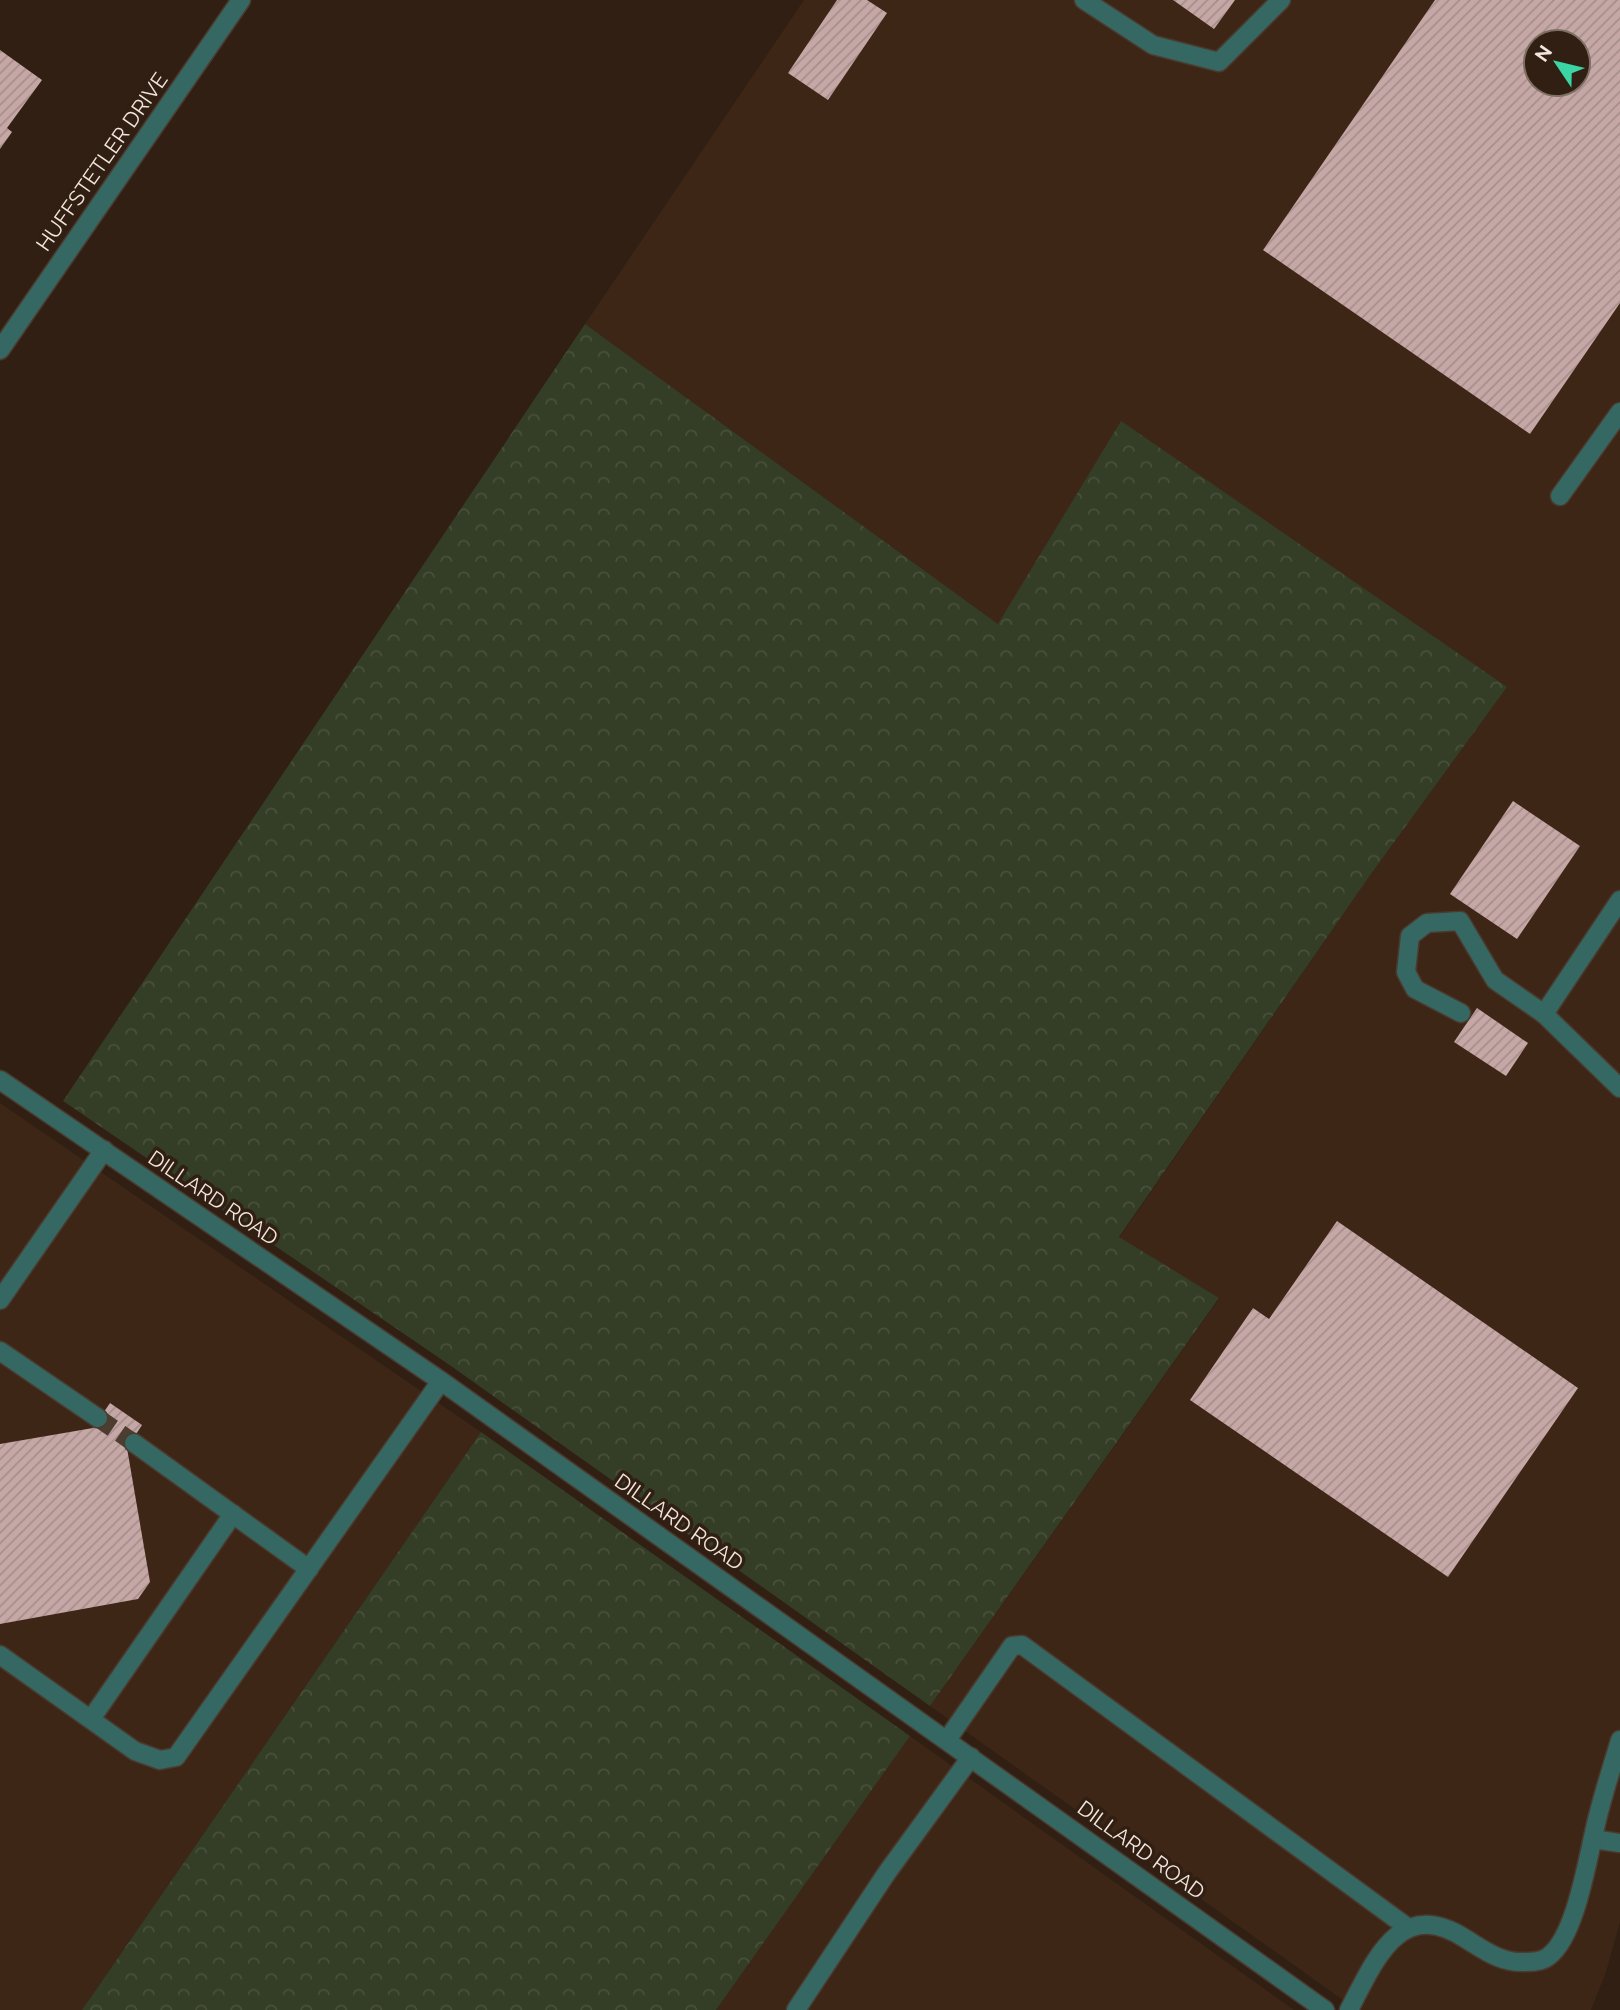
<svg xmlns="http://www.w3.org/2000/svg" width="1620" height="2010" font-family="Raleway,sans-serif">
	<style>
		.built { fill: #3d2616; fill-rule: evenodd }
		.forest { fill: url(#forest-crowns) }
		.building { fill: url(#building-hatch); fill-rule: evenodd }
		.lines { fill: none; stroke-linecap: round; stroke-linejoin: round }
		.minor-tunnel { stroke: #4d3d31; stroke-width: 18; stroke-dasharray: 18 9; stroke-linecap: butt }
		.minor-casing { stroke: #4b3b2f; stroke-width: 21 }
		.minor { stroke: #356763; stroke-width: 18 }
		.labels { text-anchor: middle; stroke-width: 7; stroke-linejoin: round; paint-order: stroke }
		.street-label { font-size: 21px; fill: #f3e6de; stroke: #301f12 }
	</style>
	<defs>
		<pattern id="forest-crowns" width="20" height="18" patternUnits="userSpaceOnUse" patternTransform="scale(1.75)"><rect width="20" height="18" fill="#343d26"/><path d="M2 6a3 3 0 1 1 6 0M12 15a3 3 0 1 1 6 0" fill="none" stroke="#48503b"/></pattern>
		<pattern id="building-hatch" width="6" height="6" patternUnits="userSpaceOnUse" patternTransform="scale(1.75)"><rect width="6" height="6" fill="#c5a7a6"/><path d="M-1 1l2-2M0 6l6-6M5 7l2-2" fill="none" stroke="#a68e8d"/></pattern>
	</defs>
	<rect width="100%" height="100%" fill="#301f12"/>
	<!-- built -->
	<g class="built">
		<path d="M804,0h816v1922l-14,50 -15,38h-234l-427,-304 289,-407 -100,-61 252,-364 136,-187 -509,-63 -413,-300zM1536,42h42v42h-42z"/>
		<path d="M0,1103l481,329 -399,578h-82z"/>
		<path d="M910,1736l384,274h-578z"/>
	</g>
	<!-- forest -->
	<g class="forest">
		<path d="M585,324l413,300 123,-203 386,266 -136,187 -252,363 100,61 -289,408 -479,-340 -388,-265z"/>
		<path d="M481,1432l429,304 -194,274h-634z"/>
	</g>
	<!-- building -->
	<g class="building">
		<path d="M837,0h30l20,13 -59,87 -40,-27z"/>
		<path d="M1173,0h62l-21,29z"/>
		<path d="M1435,0h185v303l-90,131 -267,-184zM1536,42h42v42h-42z"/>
		<path d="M0,50l42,30 -35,48 5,4 -12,17z"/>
		<path d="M1513,801l67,45 -63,93 -67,-45z"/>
		<path d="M1477,1008l51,35 -22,33 -52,-34z"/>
		<path d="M1337,1221l241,167 -130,189 -258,-177 63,-92 16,11z"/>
		<path d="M110,1403l32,22 -15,23 23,134 -12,17 -138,25v-180l93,-16z"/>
	</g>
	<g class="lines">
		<!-- minor-tunnel -->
		<path class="minor-tunnel" d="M98,1418l36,25"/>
		<defs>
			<g id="minor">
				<path d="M1084,0l69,45 66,17 62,-62"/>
				<path d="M0,350l241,-350"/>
				<path d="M1560,496l60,-84"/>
				<path d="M1620,900l-76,114 76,74"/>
				<path d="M1461,1013l-46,-24 -9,-17 4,-36 17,-13 33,-2 35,59 49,34"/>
				<path d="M0,1080l441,301 884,629"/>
				<path d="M0,1300l104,-150"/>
				<path d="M0,1351l98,67"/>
				<path d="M134,1443l175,126"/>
				<path d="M0,1655l135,96 25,9 16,-3 265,-376"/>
				<path d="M91,1719l142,-205"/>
				<path d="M947,1740l65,-94 10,-1 385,282"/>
				<path d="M1593,1839l27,4"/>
				<path d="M796,2010l90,-136 85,-117"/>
				<path d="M1349,2010c26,-50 51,-114 117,-71 18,11 35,24 58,23 8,0 18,0 25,-6 29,-22 40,-109 50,-144 6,-24 14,-48 21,-72"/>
			</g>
		</defs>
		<!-- minor casing -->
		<use href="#minor" class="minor-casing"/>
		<!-- minor -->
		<use href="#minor" class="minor"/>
	</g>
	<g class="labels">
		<!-- street labels -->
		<g class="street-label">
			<text transform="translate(102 162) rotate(-55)" y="7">HUFFSTETLER DRIVE</text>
			<text transform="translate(213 1198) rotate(34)" y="7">DILLARD ROAD</text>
			<text transform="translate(679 1522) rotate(35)" y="7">DILLARD ROAD</text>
			<text transform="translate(1141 1850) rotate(36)" y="7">DILLARD ROAD</text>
		</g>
	</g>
	<!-- north arrow -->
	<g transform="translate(1557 63) rotate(305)"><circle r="33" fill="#301f12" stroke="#7e6f64" stroke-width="2"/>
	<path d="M0-5L12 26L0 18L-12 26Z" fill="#3bd4a4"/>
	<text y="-10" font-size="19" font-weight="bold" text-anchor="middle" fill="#f3e6de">N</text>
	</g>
</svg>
